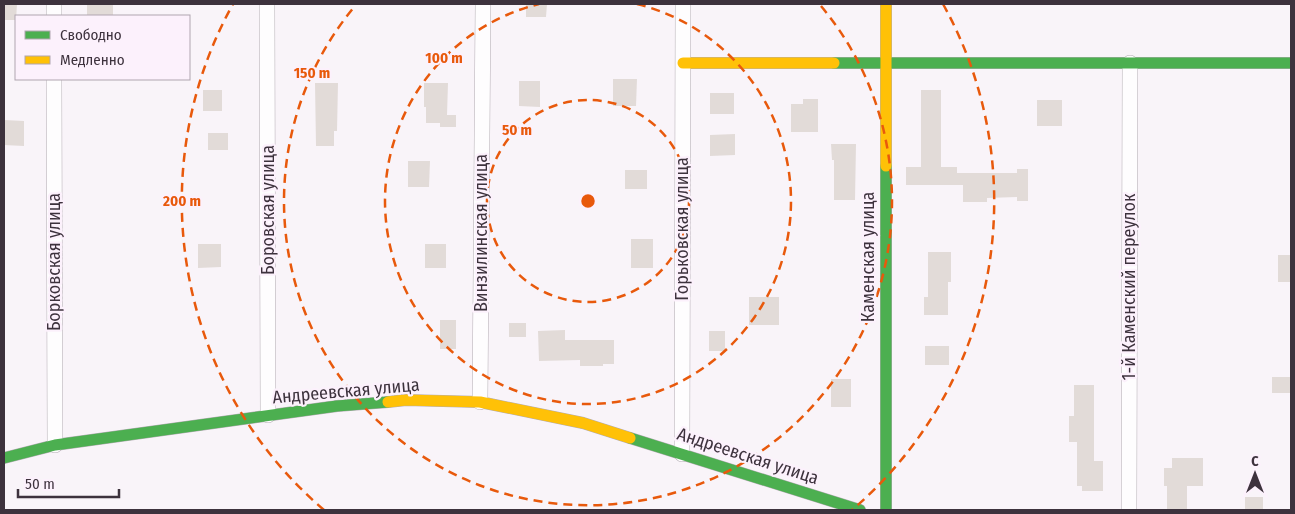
<svg xmlns="http://www.w3.org/2000/svg" width="1295" height="514" font-family="'Fira Sans Condensed',sans-serif">
	<style>
		.building { fill: #e2dbd8 }
		.lines { fill: none; stroke-linecap: round; stroke-linejoin: round }
		.street-casing { stroke: #b3acb3; stroke-width: 16 }
		.fast-casing { stroke: #b3acb3; stroke-width: 12 }
		.slow-casing { stroke: #b3acb3; stroke-width: 12 }
		.street { stroke: #fefdfe; stroke-width: 15 }
		.fast { stroke: #4caf50; stroke-width: 11 }
		.slow { stroke: #ffc107; stroke-width: 11 }
		.ring { fill: none; stroke: #e8590c; stroke-width: 2.5; stroke-dasharray: 9 6 }
		.labels { text-anchor: middle; stroke-width: 4.5; stroke-linejoin: round; paint-order: stroke }
		.street-label { font-size: 18px; fill: #3d323d; stroke: #fcf1fc }
		.centre { fill: #e8590c; stroke: #fcf1fc; stroke-width: 2.5 }
		.ring-label { font-size: 15px; text-anchor: middle; font-weight: bold; fill: #e8590c; stroke: #fcf1fc; stroke-width: 4.5; stroke-linejoin: round; paint-order: stroke }
	</style>
	<rect width="100%" height="100%" fill="#f9f4f9"/>
	<!-- building -->
	<g class="building">
		<path d="M4,4h13l-1,16h-12z"/>
		<rect x="87" y="4" width="26" height="12"/>
		<path d="M526,4h21l-1,13h-20z"/>
		<path d="M613,79h24l-1,27h-23z"/>
		<path d="M519,81h21v26l-21,-1z"/>
		<path d="M315,83h23l-1,48h-3v15h-18z"/>
		<path d="M424,83h24l-1,32h9v12h-16v-4h-14v-16h-2z"/>
		<rect x="203" y="90" width="19" height="21"/>
		<path d="M921,90h20v77h16v6h60v-4h11v32h-11v-4l-30,1v4h-24v-17h-57v-18h15z"/>
		<rect x="710" y="93" width="24" height="21"/>
		<path d="M803,99h15v33h-27v-28h12z"/>
		<rect x="1037" y="100" width="25" height="26"/>
		<path d="M4,120l20,1v25l-20,-1z"/>
		<rect x="208" y="133" width="20" height="17"/>
		<path d="M735,134v21l-25,1v-21z"/>
		<path d="M831,144h25l-1,56h-21v-40h-2z"/>
		<path d="M408,161h22l-1,26h-21z"/>
		<rect x="625" y="170" width="22" height="19"/>
		<rect x="631" y="239" width="22" height="29"/>
		<path d="M198,244h23v23l-23,1z"/>
		<rect x="425" y="244" width="21" height="24"/>
		<path d="M928,252h23v30h-3v33h-24v-18h4z"/>
		<rect x="1278" y="255" width="13" height="27"/>
		<rect x="749" y="297" width="30" height="28"/>
		<rect x="440" y="320" width="16" height="29"/>
		<rect x="509" y="323" width="17" height="14"/>
		<path d="M565,330v10h49v24h-11v2h-23v-6l-41,1 -1,-30z"/>
		<rect x="709" y="331" width="16" height="20"/>
		<rect x="925" y="346" width="24" height="19"/>
		<rect x="1272" y="377" width="19" height="16"/>
		<rect x="831" y="379" width="20" height="28"/>
		<path d="M1074,385h20v76h9v30h-21v-5h-5v-44h-8v-26h5z"/>
		<path d="M1172,458h31v28h-16v24h-20v-24h-3v-18h8z"/>
		<rect x="1245" y="497" width="18" height="13"/>
	</g>
	<g class="lines">
		<defs>
			<g id="street">
				<path d="M54,4v12"/>
				<path d="M267,4l1,411"/>
				<path d="M54,79l1,366"/>
				<path d="M480,402l3,-398"/>
				<path d="M682,454l1,-450"/>
				<path d="M1129,510l1,-447"/>
			</g>
			<g id="fast">
				<path d="M834,63h457"/>
				<path d="M886,166v344"/>
				<path d="M630,438l230,72"/>
				<path d="M4,458l51,-13 282,-39 51,-4"/>
			</g>
			<g id="slow">
				<path d="M886,4v162"/>
				<path d="M683,63h151"/>
				<path d="M388,402l18,-2 74,2 103,21 47,15"/>
			</g>
		</defs>
		<!-- street casing -->
		<use href="#street" class="street-casing"/>
		<!-- fast casing -->
		<use href="#fast" class="fast-casing"/>
		<!-- slow casing -->
		<use href="#slow" class="slow-casing"/>
		<!-- street -->
		<use href="#street" class="street"/>
		<!-- fast -->
		<use href="#fast" class="fast"/>
		<!-- slow -->
		<use href="#slow" class="slow"/>
	</g>
	<!-- distance rings -->
	<g class="ring">
		<circle cx="588" cy="201" r="101"/>
		<path d="M637 4A203 203 0 1 1 539 4"/>
		<path d="M821 6A304 304 0 1 1 355 6"/>
		<path d="M324 510A406 406 0 0 1 233 4M943 4A406 406 0 0 1 852 510"/>
	</g>
	<g class="labels">
		<!-- street labels -->
		<g class="street-label">
			<text transform="translate(268 210) rotate(-90)" y="6">Боровская улица</text>
			<text transform="translate(682 229) rotate(-90)" y="6">Горьковская улица</text>
			<text transform="translate(481 233) rotate(-90)" y="6">Винзилинская улица</text>
			<text transform="translate(868 257) rotate(-90)" y="6">Каменская улица</text>
			<text transform="translate(54 262) rotate(-90)" y="6">Борковская улица</text>
			<text transform="translate(1129 287) rotate(-90)" y="6">1-й Каменский переулок</text>
			<text transform="translate(346 391) rotate(-5)" y="6">Андреевская улица</text>
			<text transform="translate(748 456) rotate(18)" y="6">Андреевская улица</text>
		</g>
	</g>
	<circle cx="588" cy="201" r="8" class="centre"/>
	<g class="ring-label">
		<text x="444" y="63">100 m</text>
		<text x="312" y="78">150 m</text>
		<text x="517" y="135">50 m</text>
		<text x="182" y="206">200 m</text>
	</g>
	<!-- border -->
	<rect width="1295" height="514" fill="none" stroke="#3d323d" stroke-width="10"/>
	<!-- legend -->
	<rect x="15" y="15" width="175" height="65" fill="#fcf1fc" stroke="#b0a5b0"/>
	<rect x="25" y="31" width="25" height="8" fill="#4caf50" stroke="#b0a5b0"/>
	<text x="60" y="40" font-size="15" fill="#3d323d">Свободно</text>
	<rect x="25" y="56" width="25" height="8" fill="#ffc107" stroke="#b0a5b0"/>
	<text x="60" y="65" font-size="15" fill="#3d323d">Медленно</text>
	<!-- north arrow -->
	<g transform="translate(1255 474)" stroke="#fcf1fc" stroke-width="4" paint-order="stroke">
	<path d="M0-4L9 19L0 12L-9 19Z" fill="#3d323d"/>
	<text y="-8" font-size="14" font-weight="bold" text-anchor="middle" fill="#3d323d">С</text>
	</g>
	<!-- scale -->
	<path d="M18 489v8h101v-8" fill="none" stroke="#3d323d" stroke-width="2.5"/>
	<text x="25" y="489" font-size="15" fill="#3d323d" stroke="#fcf1fc" stroke-width="4" paint-order="stroke">50 m</text>
</svg>
